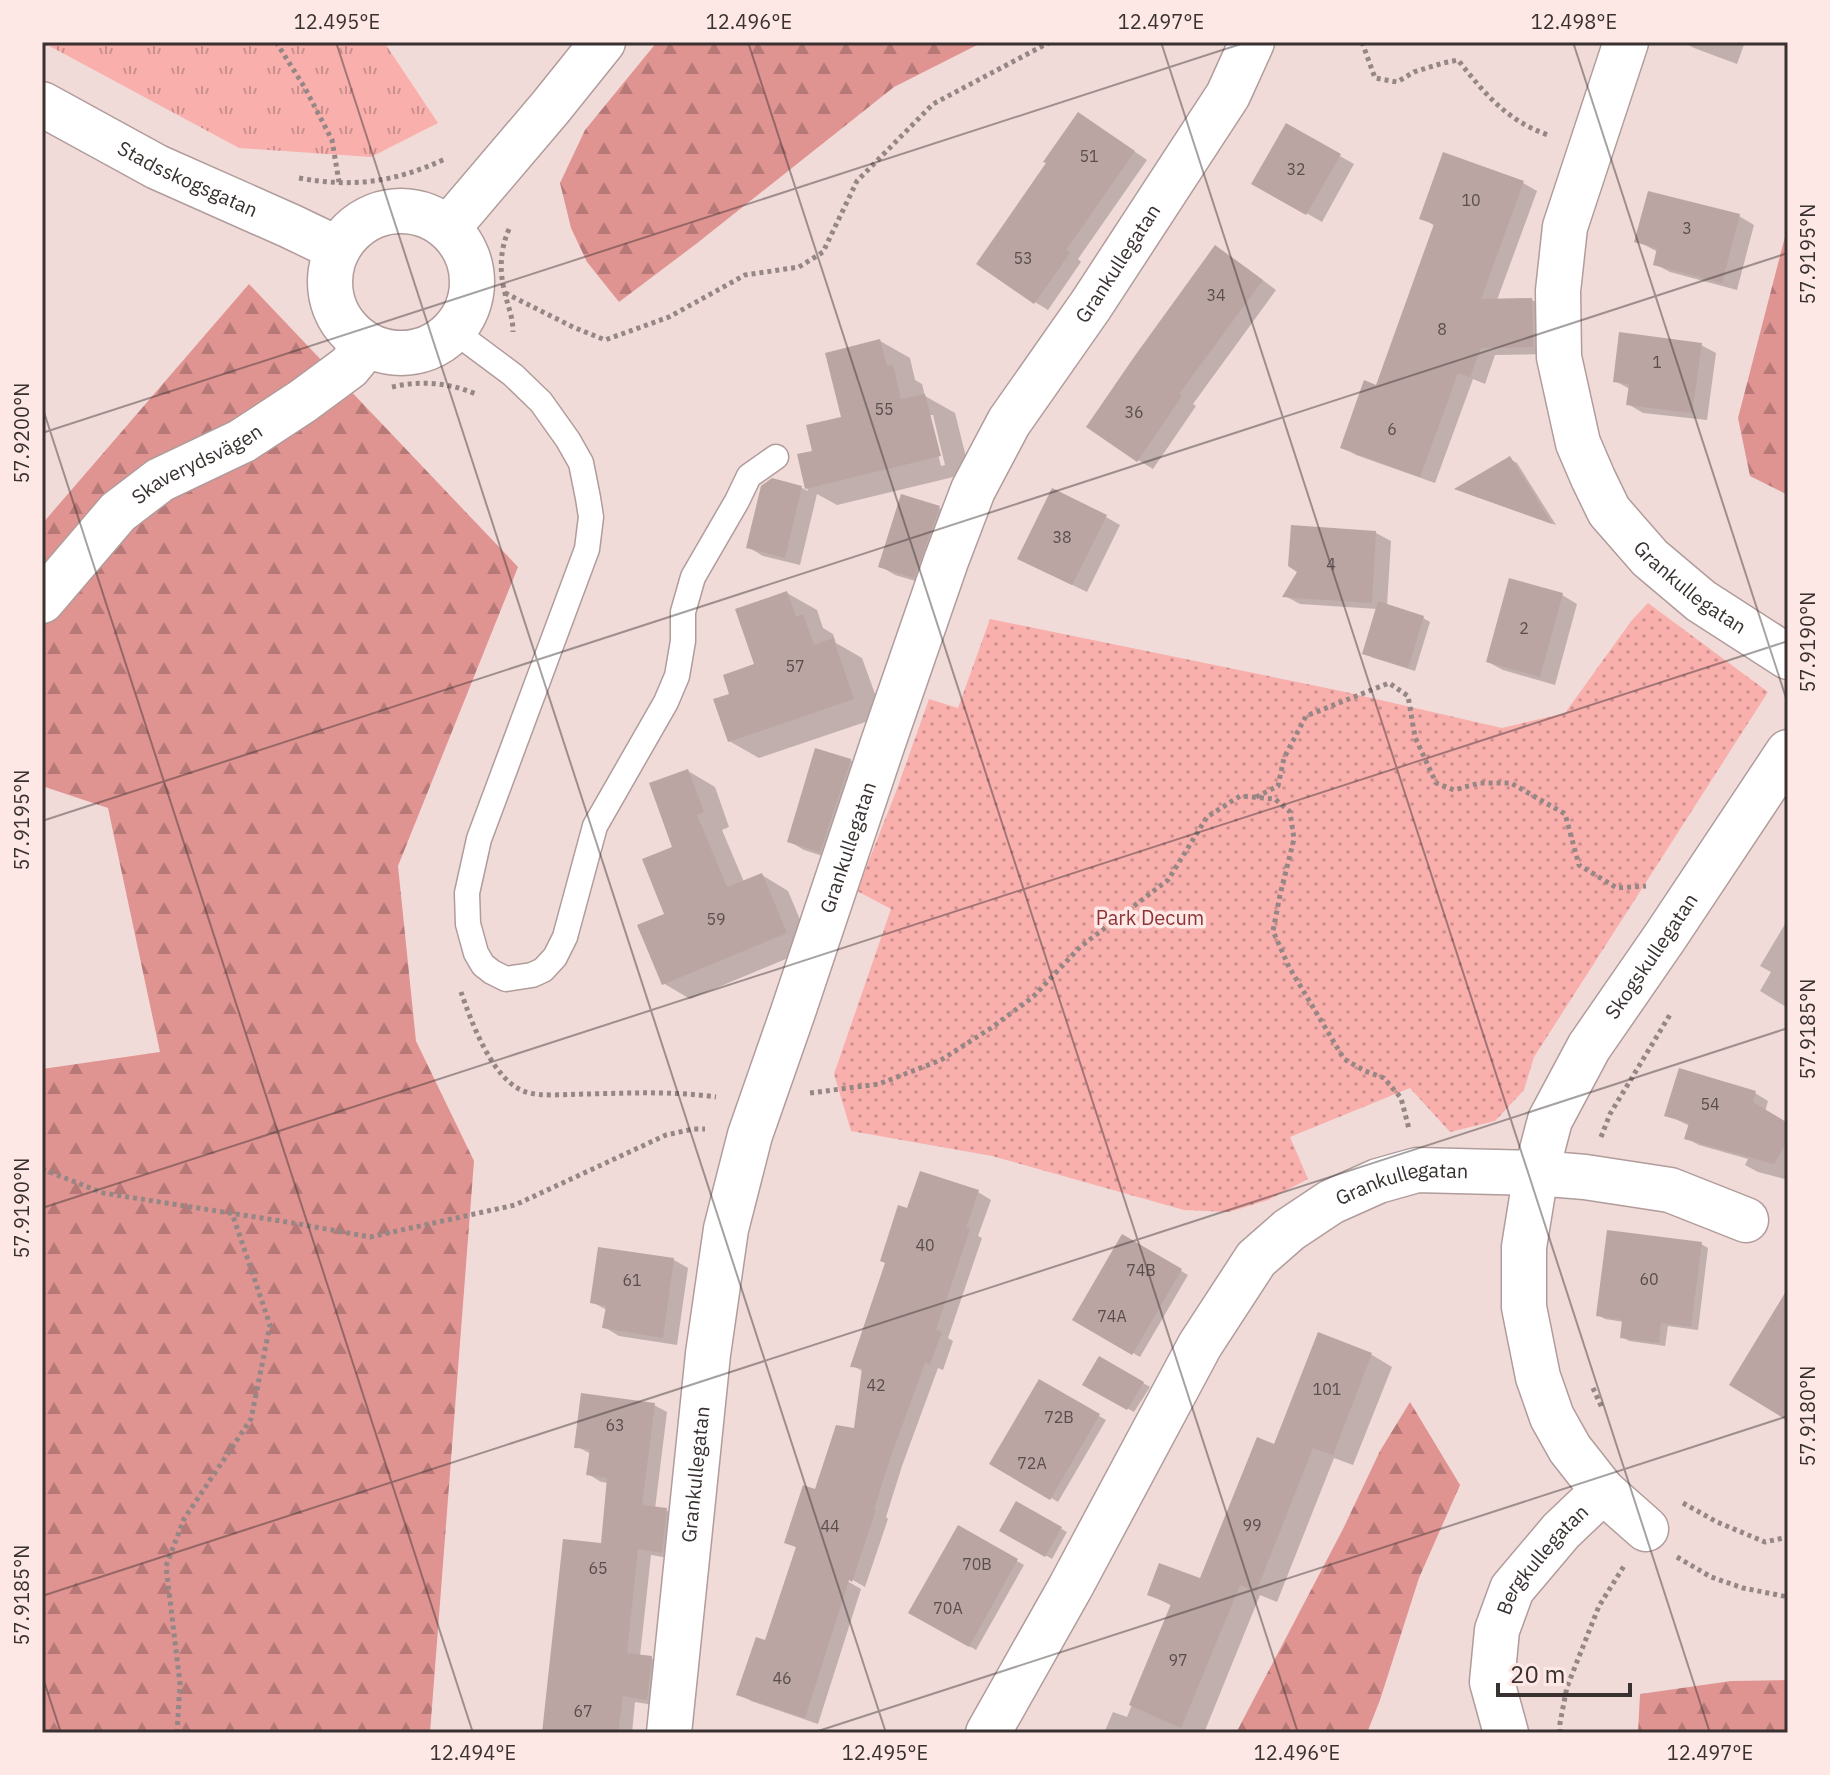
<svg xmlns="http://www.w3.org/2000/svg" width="1830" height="1775" font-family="'IBM Plex Sans',sans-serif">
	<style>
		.grass { fill: url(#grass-tufts) }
		.forest { fill: url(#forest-firs) }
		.park { fill: url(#park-dots) }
		.shadow { fill: #0003; fill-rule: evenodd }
		.building { fill: #baa5a3 }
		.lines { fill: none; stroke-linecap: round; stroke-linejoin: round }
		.lane-casing { stroke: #b19c9b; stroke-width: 27 }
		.street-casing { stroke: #b19c9b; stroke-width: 47 }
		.secondary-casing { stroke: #b19c9b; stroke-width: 47 }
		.path { stroke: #958785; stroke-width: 5; stroke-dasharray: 4 4; stroke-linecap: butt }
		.lane { stroke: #fff; stroke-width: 24 }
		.street { stroke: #fff; stroke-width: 44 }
		.secondary { stroke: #fff; stroke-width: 44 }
		.ticks { fill: none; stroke: #393130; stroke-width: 2; stroke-opacity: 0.45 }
		.labels { text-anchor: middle; stroke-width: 7; stroke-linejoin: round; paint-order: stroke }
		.number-label { font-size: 16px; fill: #594e4d }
		.street-label { font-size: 20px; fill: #393130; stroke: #fee8e6 }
		.park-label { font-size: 20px; fill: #8e3436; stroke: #fee8e6 }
		.neatline { fill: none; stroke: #393130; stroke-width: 3 }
		.ticks-label { font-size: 20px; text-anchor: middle; fill: #393130 }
	</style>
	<defs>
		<pattern id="grass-tufts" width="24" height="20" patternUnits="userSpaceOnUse" patternTransform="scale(2)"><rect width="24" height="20" fill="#f9b0ad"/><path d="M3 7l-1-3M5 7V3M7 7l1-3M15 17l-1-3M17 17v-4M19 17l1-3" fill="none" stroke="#cb908d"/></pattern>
		<pattern id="forest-firs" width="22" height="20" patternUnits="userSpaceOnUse" patternTransform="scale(2)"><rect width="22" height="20" fill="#e09491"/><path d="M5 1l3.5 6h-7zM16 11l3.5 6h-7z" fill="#b77977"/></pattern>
		<pattern id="park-dots" width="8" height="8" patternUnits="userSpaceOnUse" patternTransform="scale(2)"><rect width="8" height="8" fill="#f9b0ad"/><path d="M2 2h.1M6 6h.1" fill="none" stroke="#cb908d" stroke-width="1.8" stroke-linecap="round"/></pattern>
	</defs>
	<rect width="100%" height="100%" fill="#f0dbd9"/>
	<!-- grass -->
	<path class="grass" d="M42,42h342l54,81 -67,34 -132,-9z"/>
	<!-- forest -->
	<g class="forest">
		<path d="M657,42h326l-89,45 -198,157 -77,58 -32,-40 -16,-34 -11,-45 25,-53z"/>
		<path d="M1788,225v270l-38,-19 -12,-58z"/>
		<path d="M249,284l269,283 -120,299 18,175 58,120 -44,572h-388v-664l118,-17 -52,-244 -66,-22v-262z"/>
		<path d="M1410,1402l50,83 -41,93 -39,122 -13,33h-131l107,-204 37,-78z"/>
		<path d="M1788,1680v53h-150l2,-39 91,-13z"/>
	</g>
	<!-- park -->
	<path class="park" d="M1648,603l120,89 -234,365 -10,33 -29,31 -45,11 -40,-44 -120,49 18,42 -40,21 -39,12 -45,-2 -192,-54 -141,-25 -17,-57 57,-165 -34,-18 40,-102 32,-90 29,9 32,-89 351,72 161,37 63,-15 67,-93z"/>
	<!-- shadow -->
	<g class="shadow">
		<path d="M1683,42h62l-8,22 -43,-16z"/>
		<path d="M1091,122l56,38 -69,99 3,3 -33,48 -13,-8z"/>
		<path d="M1287,126l67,38 -32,58 -68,-39z"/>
		<path d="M1523,183l14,8 -40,109h35l14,8 1,46 -52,1 -10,29 -12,-5 -38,104 -79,-28 -14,-8 35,-60 58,-161 -13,-8z"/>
		<path d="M1739,216l15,9 -17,65 -67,-18 -15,-8 3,-12 -21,-11z"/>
		<path d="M1230,256l46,34 -83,114 3,2 -43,63 -15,-9z"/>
		<path d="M880,341l30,17 5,22 7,4 3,12 30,17 15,60 -133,32 -20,-11 -17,71 -37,-9 -15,-9 24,-66 30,7 6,3 -9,-35 15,-4 29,-33zM928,415h5l12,50 -4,1z"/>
		<path d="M1701,345l15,8 -9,67 -64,-7 -15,-9 2,-15 -15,-8z"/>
		<path d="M1510,459l7,4 39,62 -93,-33z"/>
		<path d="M903,496l36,12 15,9 -25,68 -34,-10 -15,-9z"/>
		<path d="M1106,517l14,8 -33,67 -52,-25z"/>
		<path d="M1376,533l15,8 -4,65 36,12 7,4 -15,49 -44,-14 6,-48 -77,-5 -15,-8z"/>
		<path d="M787,593l30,17 6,18 10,6 3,9 26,15 21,58 -124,42 -30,-17 3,-46 25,-30z"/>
		<path d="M1562,595l15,9 -22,81 -52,-15 -15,-8z"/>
		<path d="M850,760l15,9 -30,91 -31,-10 -15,-9z"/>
		<path d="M688,771l27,16 14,40 -7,3 22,52 18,-7 26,16 24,57 -122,51 -27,-16 4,-68 8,-67z"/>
		<path d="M1788,919v89l-28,-17 11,-19 -11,-6z"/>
		<path d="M1755,1093l13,8 -3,11 23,13v55l-30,-8 -13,-7 3,-6 -49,-14 -13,-7 4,-12 -23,-11z"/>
		<path d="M978,1192l13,8 -13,36 4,2 -34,100 5,3 -10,29 -5,-2 -36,98 -16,51 2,2 -23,68 -21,-12 -2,3 19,11 -43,135 -67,-23 -12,-7 28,-51 30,-95 -10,-6 69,-112 8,-58 -11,-6 55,-155z"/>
		<path d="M1123,1237l65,38 -48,82 -66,-38z"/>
		<path d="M1701,1244l7,4 -10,82 -30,-4 -3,20 -36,-5 -7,-4 2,-15 -19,-3 -7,-4z"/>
		<path d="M674,1260l14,8 -11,77 -58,-9 -15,-9 3,-17 -15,-8z"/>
		<path d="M1319,1335l53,20 20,12 -39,98 -19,-7 -57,144 -17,-7 -56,138h-100l9,-21 14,5 45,-111 -23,-12 53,-13 74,-135z"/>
		<path d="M1100,1358l50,29 -16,25 -50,-28z"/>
		<path d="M1040,1381l66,39 -48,82 -66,-39z"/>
		<path d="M654,1405l13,7 -12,97 11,1 13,8 -4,41 -24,-4 -11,101 11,2 13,7 -4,41 -25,-4 -3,31h-88l59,-187 6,-63 -8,-1 -13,-8 3,-20 -15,-8z"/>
		<path d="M1017,1504l50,28 -15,27 -50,-29z"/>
		<path d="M959,1528l65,37 -48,85 -65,-37z"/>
	</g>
	<!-- building -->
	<g class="building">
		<path d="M1078,112l57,39 -69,99 4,3 -36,51 -58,-40 70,-101 -3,-1z"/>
		<path d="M1286,123l55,31 -35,61 -55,-31z"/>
		<path d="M1443,152l81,29 -43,118 51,-1 1,49 -52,1 -11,29 -12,-4 -38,104 -80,-29 24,-68 12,5 58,-161 -15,-5z"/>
		<path d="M1648,191l92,23 -18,69 -69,-18 4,-17 -23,-6z"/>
		<path d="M1215,245l48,35 -84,114 3,2 -45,66 -51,-35 48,-70z"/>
		<path d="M1619,332l83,11 -10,70 -66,-8 3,-21 -16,-2z"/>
		<path d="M880,339l7,27 6,-1 8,34 24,-5 16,62 -136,33 -8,-35 15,-3 -6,-26 35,-8 -16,-64z"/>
		<path d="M1510,456l42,68 -98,-35z"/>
		<path d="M772,478l30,8 -17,72 -39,-10 15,-62z"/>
		<path d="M1052,488l55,27 -35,70 -55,-26z"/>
		<path d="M901,494l39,12 -26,72 -36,-11z"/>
		<path d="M1291,525l85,6 -4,72 -90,-6 15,-25 -9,-6z"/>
		<path d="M1509,578l54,15 -23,84 -54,-15z"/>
		<path d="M787,591l9,26 7,-3 11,31 19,-7 21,61 -126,43 -15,-43 16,-5 -6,-19 31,-11 -19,-55z"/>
		<path d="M1378,601l46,15 -16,52 -46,-14z"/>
		<path d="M815,748l36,11 -31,93 -33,-10z"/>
		<path d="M688,769l16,43 -7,3 30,72 35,-14 25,60 -125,52 -25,-60 27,-11 -22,-55 30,-12 -23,-64z"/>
		<path d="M1679,1068l77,23 -3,11 35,21v17l-14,24 -90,-25 5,-16 -25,-7z"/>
		<path d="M920,1171l59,19 -13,38 4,1 -34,101 6,2 -12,32 -5,-1 -35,96 -16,50 2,1 -24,72 -3,-2 -44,138 -69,-23 20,-58 9,3 31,-93 -12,-4 19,-58 12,4 21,-64 18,3 8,-60 -12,-1 35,-104 -5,-2 18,-56 9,3z"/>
		<path d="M1607,1230l95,12 -11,85 -30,-4 -2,20 -39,-5 2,-18 -26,-4z"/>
		<path d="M1122,1234l60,35 -50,86 -60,-35z"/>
		<path d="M598,1247l76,11 -11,80 -61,-10 4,-22 -16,-3z"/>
		<path d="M1788,1288v133l-59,-36z"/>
		<path d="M1318,1332l54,21 -39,102 -20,-7 -57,144 -16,-7 -59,143 -52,-23 42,-101 -24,-9 12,-32 41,15 57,-141 17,7z"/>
		<path d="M1099,1356l45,26 -17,28 -45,-25z"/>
		<path d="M1039,1379l61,35 -50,86 -61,-36z"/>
		<path d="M581,1393l74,10 -13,102 25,3 -5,45 -24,-4 -11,104 25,3 -5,44 -24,-4 -5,37h-76l21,-194 38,4 6,-65 -21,-3 4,-26 -16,-1z"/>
		<path d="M1016,1501l46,26 -17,30 -46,-26z"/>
		<path d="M958,1525l60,34 -49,88 -61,-34z"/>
	</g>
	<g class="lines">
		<defs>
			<path id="lane" d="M454,331l59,44 28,27 27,38 13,23 7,35 3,19 -4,32 -108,290 -12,54 1,31 8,29 7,12 9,7 14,7 26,-4 11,-5 12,-13 10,-20 30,-111 71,-124 11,-26 6,-35v-29l10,-35 44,-76 12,-25 27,-19"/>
			<g id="street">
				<path id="s1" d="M1626,42l-61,185 -7,64 1,66 19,86 15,35 16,33 41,47 51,43 87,56"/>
				<path id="s2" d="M42,601l76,-89 42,-32 82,-39 61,-40 46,-34 18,-22"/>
				<path id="s3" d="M1646,1529l-43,-38 -33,-42 -18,-32 -14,-40 -14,-70v-60l12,-74 14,-53 39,-73 76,-110 123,-185"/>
				<path id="s4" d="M669,1733l39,-379 18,-125 24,-94 43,-123 90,-269 63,-182 27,-71 36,-68 82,-117 137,-210 24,-53"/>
				<path id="s5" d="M988,1733l83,-147 129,-241 56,-86 33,-29 42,-28 47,-21 39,-11 119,3 49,4 85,13 76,30"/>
				<path id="s6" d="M1506,1733l-14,-51 5,-52 15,-41 49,-58 42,-40"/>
			</g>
			<g id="secondary">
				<path id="s7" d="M42,104l115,63 133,59 48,23"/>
				<circle cx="401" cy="282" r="71"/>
				<path d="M448,228l102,-120 53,-66"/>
			</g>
		</defs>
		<!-- lane casing -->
		<use href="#lane" class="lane-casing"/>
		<!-- street casing -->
		<use href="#street" class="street-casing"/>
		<!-- secondary casing -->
		<use href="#secondary" class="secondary-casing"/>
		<!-- path -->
		<g class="path">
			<path d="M276,42l29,46 27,52 7,42"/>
			<path d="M1362,42l13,36 22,4 17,-10 29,-9 15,-3c27,34 48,60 90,75"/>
			<path d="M299,178c54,10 96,4 146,-19"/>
			<path d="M509,229c-9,21 -10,42 -4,64 3,15 8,23 8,39"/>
			<path d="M505,293l68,34 32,13 64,-23 76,-42 54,-8 24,-15 34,-71 76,-77 117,-62"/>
			<path d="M392,387c28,-7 58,-4 84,7"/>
			<path d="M1256,797l22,-11 6,-28 22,-42 83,-33 19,13 7,41 21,46 18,7 26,-7h31l54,31 14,51 38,23 29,-2"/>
			<path d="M461,992c10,29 32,90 65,100 14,5 45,2 61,2 44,-1 86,-3 129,3"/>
			<path d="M810,1093l69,-9 62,-24 50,-32 42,-31 47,-50 88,-67 39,-63 33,-21 35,3 15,13 4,27 -14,56 -7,36 16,36 55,92 21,12 19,7 17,20 8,31"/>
			<path d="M1601,1137l9,-23 61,-101"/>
			<path d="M42,1169l61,24 190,30 77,14 145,-32 151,-70 27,-6h12"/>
			<path d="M1593,1388l9,20"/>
			<path d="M1683,1503l34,19 48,20 23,-5"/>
			<path d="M1677,1557l34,20 32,11 45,9"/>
			<path d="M177,1733l3,-49 -14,-118 18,-47 67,-100 19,-94 -38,-112"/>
			<path d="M1560,1733v-10l7,-36 32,-81 25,-40"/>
		</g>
		<!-- lane -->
		<use href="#lane" class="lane"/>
		<!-- street -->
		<use href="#street" class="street"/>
		<!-- secondary -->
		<use href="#secondary" class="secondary"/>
	</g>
	<!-- ticks -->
	<path class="ticks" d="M336,42l550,1691M748,42l550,1691M1161,42l549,1691M1573,42l215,662M42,46l12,-4M42,406l431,1327M42,433l1205,-391M42,821l1746,-568M42,1208l1746,-567M42,1596l1746,-568M42,1675l19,58M812,1733l976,-317"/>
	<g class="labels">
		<!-- number labels -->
		<g class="number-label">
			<text x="1089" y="162">51</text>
			<text x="1296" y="175">32</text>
			<text x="1471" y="206">10</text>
			<text x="1687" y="234">3</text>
			<text x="1023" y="264">53</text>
			<text x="1216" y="301">34</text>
			<text x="1442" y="335">8</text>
			<text x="1657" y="368">1</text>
			<text x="884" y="415">55</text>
			<text x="1134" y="418">36</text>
			<text x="1392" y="435">6</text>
			<text x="1062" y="543">38</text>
			<text x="1331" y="570">4</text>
			<text x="1524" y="634">2</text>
			<text x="795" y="672">57</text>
			<text x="716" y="925">59</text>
			<text x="1710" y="1110">54</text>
			<text x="925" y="1251">40</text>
			<text x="1141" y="1276">74B</text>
			<text x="1649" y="1285">60</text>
			<text x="632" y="1286">61</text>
			<text x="1112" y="1322">74A</text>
			<text x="876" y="1391">42</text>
			<text x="1327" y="1395">101</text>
			<text x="1059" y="1423">72B</text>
			<text x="615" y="1431">63</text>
			<text x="1032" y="1469">72A</text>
			<text x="1252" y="1531">99</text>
			<text x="830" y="1532">44</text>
			<text x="977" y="1570">70B</text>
			<text x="598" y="1574">65</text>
			<text x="948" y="1614">70A</text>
			<text x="1178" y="1666">97</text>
			<text x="782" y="1684">46</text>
			<text x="583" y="1717">67</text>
		</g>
		<!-- street labels -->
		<g class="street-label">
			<text dy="7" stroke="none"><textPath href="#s7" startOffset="164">Stadsskogsgatan</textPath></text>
			<text dy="7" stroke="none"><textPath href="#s4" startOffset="1556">Grankullegatan</textPath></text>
			<text dy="7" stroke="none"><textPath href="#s2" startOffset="210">Skaverydsvägen</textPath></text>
			<text dy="7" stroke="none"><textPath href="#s1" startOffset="600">Grankullegatan</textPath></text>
			<text dy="7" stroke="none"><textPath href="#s4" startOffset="908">Grankullegatan</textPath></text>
			<text dy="7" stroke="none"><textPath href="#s3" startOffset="644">Skogskullegatan</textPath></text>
			<text dy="7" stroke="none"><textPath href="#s5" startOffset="714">Grankullegatan</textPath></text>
			<text dy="7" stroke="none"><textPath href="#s4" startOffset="260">Grankullegatan</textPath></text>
			<text dy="7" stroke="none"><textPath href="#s6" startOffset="190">Bergkullegatan</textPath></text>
		</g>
		<!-- park labels -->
		<g class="park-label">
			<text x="1150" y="925">Park Decum</text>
		</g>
	</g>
	<!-- border -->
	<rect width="1830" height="1775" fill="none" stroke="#fee8e6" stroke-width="88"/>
	<!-- scale -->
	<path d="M1498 1683v12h132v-12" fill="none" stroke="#393130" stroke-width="4"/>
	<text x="1510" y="1683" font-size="24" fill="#393130" stroke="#fee8e6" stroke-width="6" paint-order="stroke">20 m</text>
	<rect x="44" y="44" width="1742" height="1687" class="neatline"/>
	<g class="ticks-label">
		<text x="337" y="29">12.495°E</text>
		<text x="749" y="29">12.496°E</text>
		<text x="1161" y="29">12.497°E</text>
		<text x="1574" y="29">12.498°E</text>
		<text transform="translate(1808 254) rotate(-90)" y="7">57.9195°N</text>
		<text transform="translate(22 433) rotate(-90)" y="7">57.9200°N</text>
		<text transform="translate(1808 642) rotate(-90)" y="7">57.9190°N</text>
		<text transform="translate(22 820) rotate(-90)" y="7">57.9195°N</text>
		<text transform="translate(1808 1029) rotate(-90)" y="7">57.9185°N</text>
		<text transform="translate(22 1208) rotate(-90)" y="7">57.9190°N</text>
		<text transform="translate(1808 1416) rotate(-90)" y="7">57.9180°N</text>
		<text transform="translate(22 1595) rotate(-90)" y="7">57.9185°N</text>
		<text x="473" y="1760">12.494°E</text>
		<text x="885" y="1760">12.495°E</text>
		<text x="1297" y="1760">12.496°E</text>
		<text x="1710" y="1760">12.497°E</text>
	</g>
</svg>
